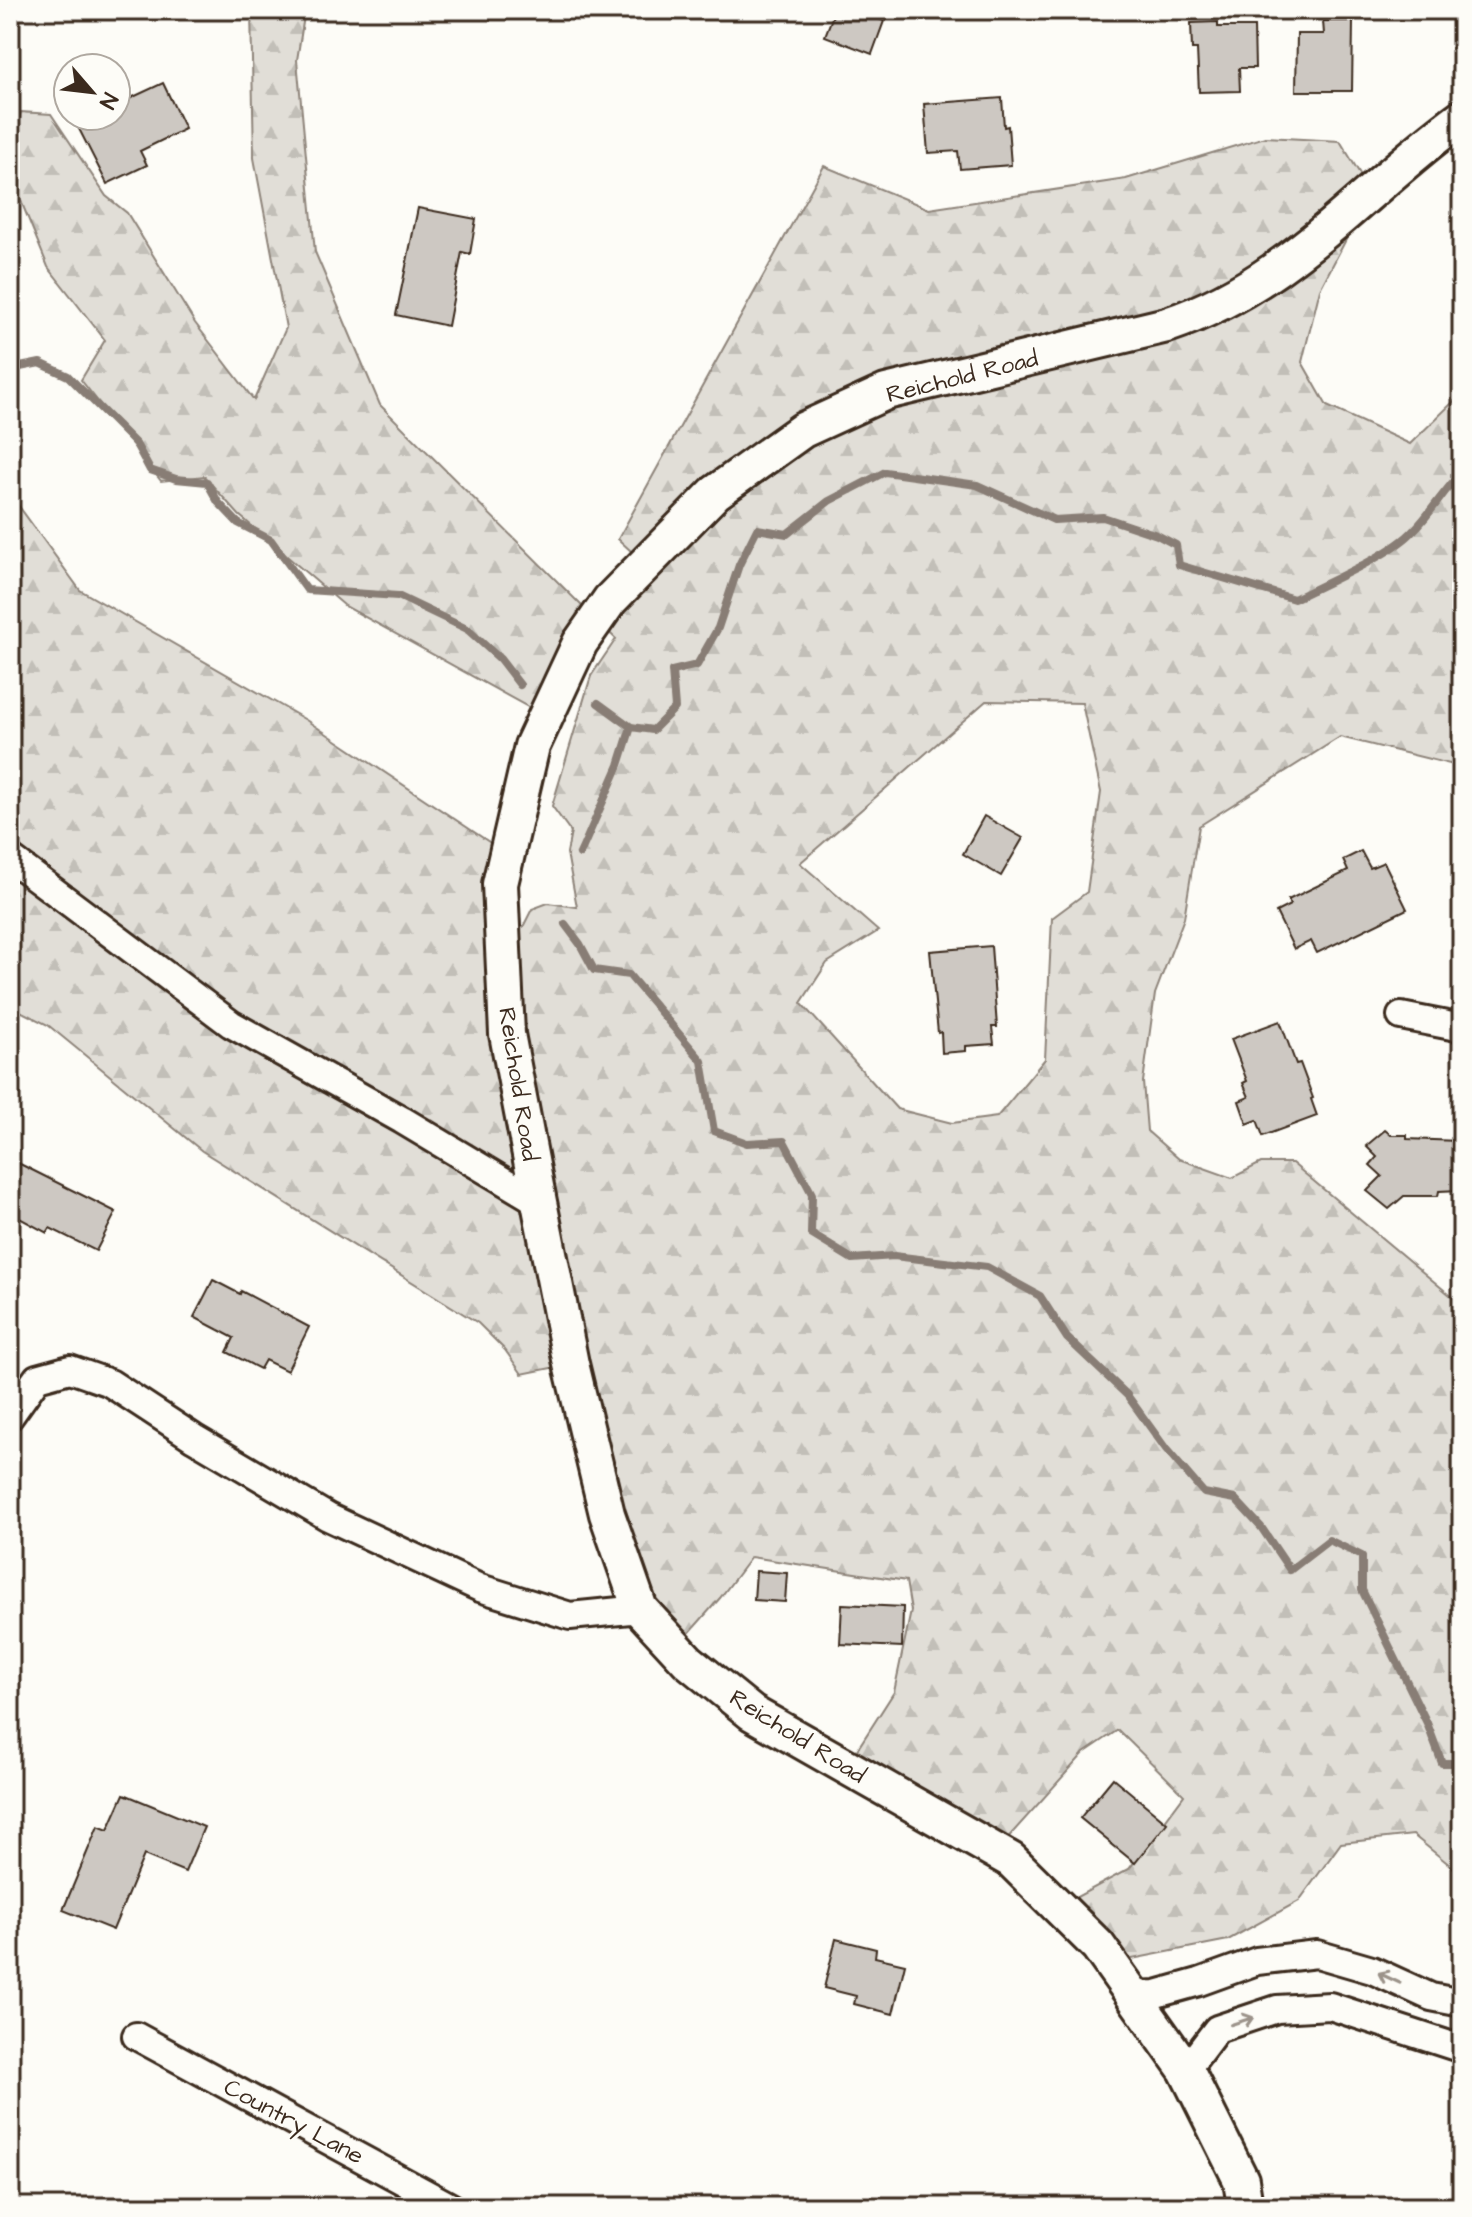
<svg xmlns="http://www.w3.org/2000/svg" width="1472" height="2217" font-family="'Architects Daughter',sans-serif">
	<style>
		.forest { fill: url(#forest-firs); stroke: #8e847a; stroke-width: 2; fill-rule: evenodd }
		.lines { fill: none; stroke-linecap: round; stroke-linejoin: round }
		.stream { stroke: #887d74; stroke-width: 8 }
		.building { fill: #cdc8c2; stroke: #3b2a1e; stroke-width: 2 }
		.minor-casing { stroke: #3b2a1e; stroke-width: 32 }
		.tertiary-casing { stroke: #3b2a1e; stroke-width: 40 }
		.minor { stroke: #fdfcf7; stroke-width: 26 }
		.tertiary { stroke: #fdfcf7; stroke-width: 34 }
		.oneway { stroke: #9c938a }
		.labels { text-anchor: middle; stroke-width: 6; stroke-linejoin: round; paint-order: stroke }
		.street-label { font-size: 24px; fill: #3b2a1e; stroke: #fdfcf7 }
	</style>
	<defs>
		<pattern id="forest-firs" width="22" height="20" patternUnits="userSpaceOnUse" patternTransform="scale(2)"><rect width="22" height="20" fill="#e1ded7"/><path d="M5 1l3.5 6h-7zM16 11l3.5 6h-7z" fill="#c2bfb8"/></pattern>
	</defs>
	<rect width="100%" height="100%" fill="#fdfcf7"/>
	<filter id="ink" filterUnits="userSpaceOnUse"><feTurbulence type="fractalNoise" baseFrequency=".0125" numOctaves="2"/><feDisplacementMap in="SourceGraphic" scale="16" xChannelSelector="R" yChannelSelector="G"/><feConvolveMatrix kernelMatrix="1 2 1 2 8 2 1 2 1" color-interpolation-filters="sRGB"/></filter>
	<g filter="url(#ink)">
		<!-- forest -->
		<path class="forest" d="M251,10h54l-8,50 18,192 65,153 216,215 49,-56 -27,-25 206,-373 105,43 197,-30 139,-42 75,4 31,51 -51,97 -18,73 25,44 83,38 44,-43 8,-3v369l-122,-30 -141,89 -15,92 -29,76 -12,88 4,49 32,28 53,19 29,-15h31l170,142v570l-49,-40 -72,8 -42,58 -71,39 -116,23 -54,-56 71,-38 55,-74 -66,-65 -34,23 -88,98 -150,-84 48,-75 17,-81 -5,-30 -155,-24 -31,41 -44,50 -36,-39 -69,-245 -49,10 -17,-24 -27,-27 -276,-172 -154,-126 -38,-19v-512l70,96 226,130 201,134 -5,70 21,3 9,-18 16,-6 29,4 -10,-54 4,-21 -19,-26 39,-130 25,-37 -19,-18 -51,96 -201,-111 -106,-91 -35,-39 -43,5 -80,-101 24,-40 -57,-73 -38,-93v-36l11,-26 30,2 55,82 21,17 68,110 59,77 32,-72 -32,-170zM986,701l96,2 19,89 -14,100 -35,26 -7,141 -48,58 -45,6 -55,-14 -96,-106 26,-40 51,-32 -78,-68z"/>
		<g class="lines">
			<!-- stream -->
			<g class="stream">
				<path d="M10,369l30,-6 28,13 68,68 14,26 26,9 31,3 11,20 20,21 33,17 36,50 91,6 69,33 33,30 20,26"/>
				<path d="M598,703l33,24 22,3 22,-22 -3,-37 25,-6 21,-37 21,-63 18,-36 30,5 42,-33 56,-29 92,13 77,35 49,-3 54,18 19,10 3,20 115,34c31,-16 98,-44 120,-69 18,-18 30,-40 48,-58"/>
				<path d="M580,854l39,-89 12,-38"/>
				<path d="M565,924l15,20 14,26 35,5 73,86 12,70 33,12 37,-2 28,53 -1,40 41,25 42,-3 93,11 53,29 27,42 60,57 39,54 38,44 31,6 26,28 29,43 39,-30 33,16v34l65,133 15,40h20"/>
			</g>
		</g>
		<!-- building -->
		<g class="building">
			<path d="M835,10h36l-2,5 15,6 -12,33 -47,-18z"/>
			<path d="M1323,21h30l-1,70h-56l1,-57h27z"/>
			<path d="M1218,22v5h36l1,41h-16l1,23 -41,1 -2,-43h-5l-1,-26z"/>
			<path d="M163,83l22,46 -45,22 7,14 -40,19 -31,-61 16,-7h24v-11z"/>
			<path d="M1002,98l2,29 4,-1 3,39 -51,4 -2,-18 -30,2 -4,-49z"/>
			<path d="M418,208l58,11 -6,35 -8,-2 -14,74 -52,-11z"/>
			<path d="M984,816l39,22 -22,38 -38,-22z"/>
			<path d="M1361,851l9,17 14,-6 23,47 -90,44 -6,-12 -17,8 -18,-37 14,-7 -2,-5 60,-29 -5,-11z"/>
			<path d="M991,946l6,81h-5l2,17 -28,2v5l-24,2 -1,-21 -3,1 -8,-82z"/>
			<path d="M1280,1021l16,43 4,-1 13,35 -2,1 6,17 -54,20 -6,-16 -10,4 -8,-23 10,-4 -6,-14 4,-2 -16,-42z"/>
			<path d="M1385,1130l6,5h16v4l52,2v49l-20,1 -1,5h-34l-15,13 -22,-18 15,-15 -12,-11 7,-8 -11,-11z"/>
			<path d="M10,1159l106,53 -20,39 -46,-23 -3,5 -37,-20z"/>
			<path d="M213,1280l27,14 1,-3 68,36 -22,44 -22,-11 -5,9 -33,-17 7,-14 -40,-21z"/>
			<path d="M756,1571l31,2 -2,29 -31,-2z"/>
			<path d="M842,1604l61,3 -1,40 -62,-3z"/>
			<path d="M1113,1778l54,45 -32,40 -55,-45z"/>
			<path d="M124,1794l80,33 -19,45 -41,-17 -31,75 -50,-20 35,-84 10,4z"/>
			<path d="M836,1939l40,10 -1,8 30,7 -12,50 -39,-10 2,-8 -32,-8z"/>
		</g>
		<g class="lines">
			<defs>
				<g id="minor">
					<path d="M10,858l221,166 171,96 137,82"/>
					<path d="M1401,1016l61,12"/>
					<path d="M10,1416l27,-38 33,-9 40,14 84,55 134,79 152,71 90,28 70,-7"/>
					<path d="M1134,1995l22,-1 43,-12 58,-21 60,-7 55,16 59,27 31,6"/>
					<path d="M136,2036l315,171"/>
					<path d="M1186,2070l31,-41 60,-20 53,-3 132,43"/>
				</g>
				<path id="tertiary" d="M1245,2207l-4,-27 -55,-110 -88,-124 -87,-86 -259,-147 -64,-52 -48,-52 -33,-95 -36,-150 -32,-162 -32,-168 -7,-150 32,-138 48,-103 30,-43 105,-107 88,-63 83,-38 281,-67c123,-41 193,-134 295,-208"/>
			</defs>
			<!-- minor casing -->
			<use href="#minor" class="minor-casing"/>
			<!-- tertiary casing -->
			<use href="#tertiary" class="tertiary-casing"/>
			<!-- minor -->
			<use href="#minor" class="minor"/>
			<!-- tertiary -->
			<use href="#tertiary" class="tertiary"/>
		</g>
		<!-- one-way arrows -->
		<defs><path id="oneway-shaft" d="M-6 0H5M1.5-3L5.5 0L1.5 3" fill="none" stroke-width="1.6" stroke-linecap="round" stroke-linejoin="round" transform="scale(2)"/></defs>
		<g class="oneway">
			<use href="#oneway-shaft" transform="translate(1389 1978) rotate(-155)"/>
			<use href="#oneway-shaft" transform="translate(1242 2021) rotate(-18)"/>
		</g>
	</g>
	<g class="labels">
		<!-- street labels -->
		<g class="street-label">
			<text transform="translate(962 376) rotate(-14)" y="8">Reichold Road</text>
			<text transform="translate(519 1084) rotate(81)" y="8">Reichold Road</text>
			<text transform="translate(798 1736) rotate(32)" y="8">Reichold Road</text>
			<text transform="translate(294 2121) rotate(28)" y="8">Country Lane</text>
		</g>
	</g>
	<!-- margin -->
	<rect width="1472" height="2217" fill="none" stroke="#fdfcf7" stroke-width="40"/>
	<rect x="20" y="20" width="1432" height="2177" fill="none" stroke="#3b2a1e" stroke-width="3" filter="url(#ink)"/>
	<!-- north arrow -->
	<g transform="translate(92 92) rotate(118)"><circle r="38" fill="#fdfcf7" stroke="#afa8a0" stroke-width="2"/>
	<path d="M0-6L14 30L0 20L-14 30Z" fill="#3b2a1e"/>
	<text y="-12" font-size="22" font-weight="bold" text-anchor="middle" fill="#3b2a1e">N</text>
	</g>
</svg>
